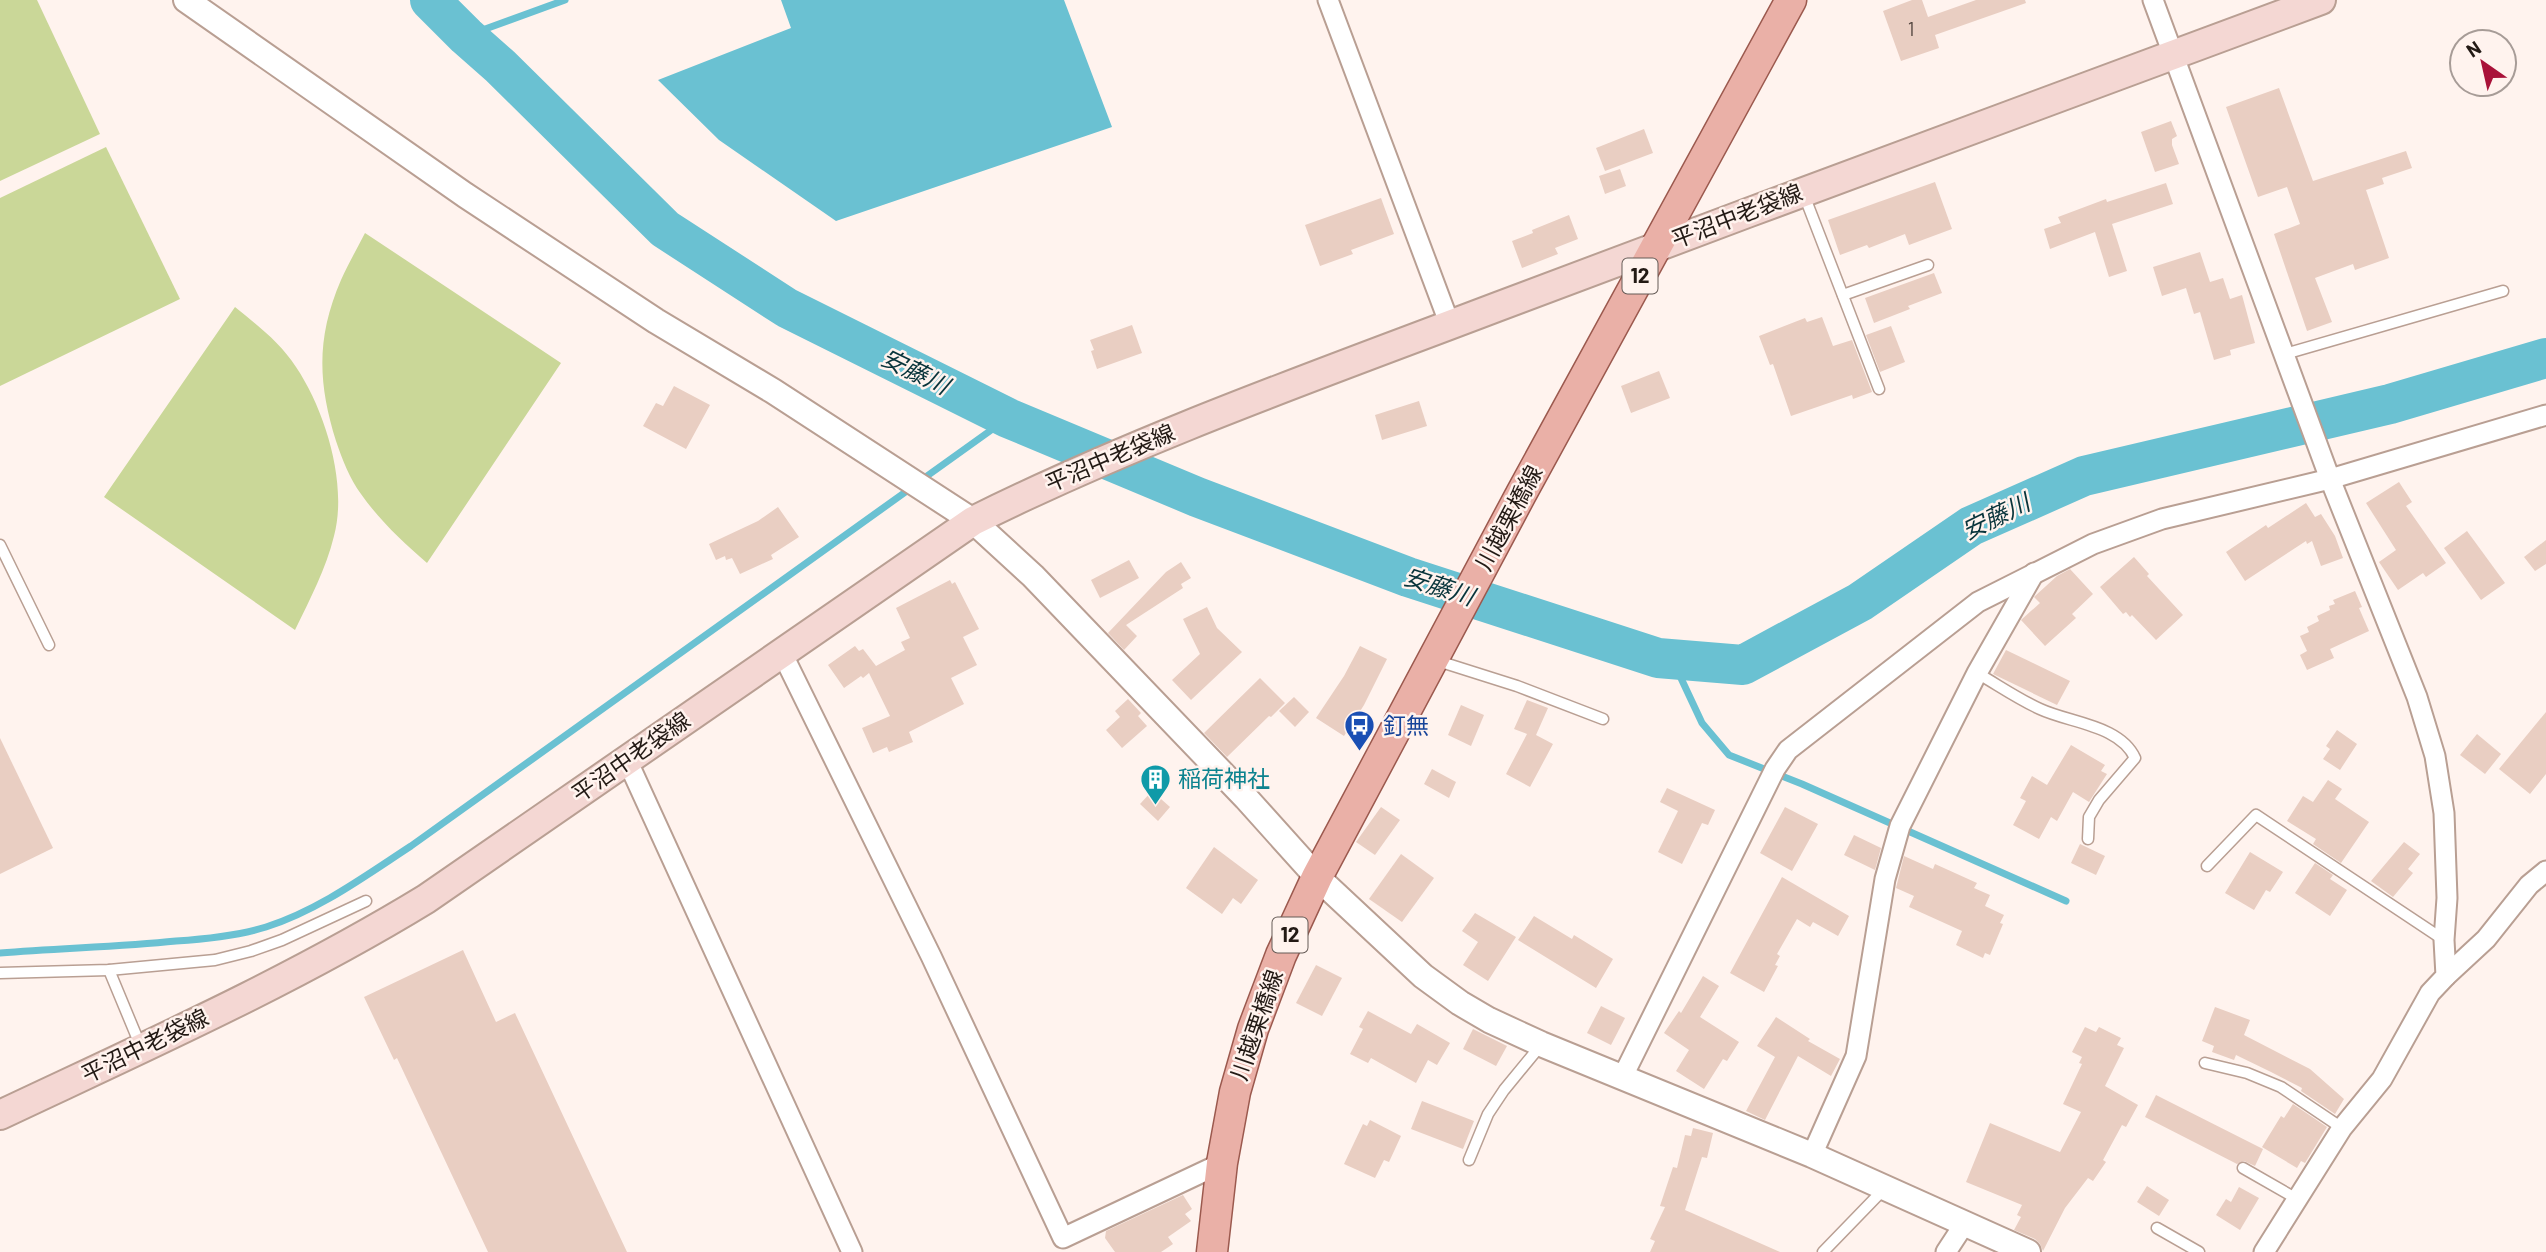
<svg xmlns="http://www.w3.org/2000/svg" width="2546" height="1252" font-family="Barlow,'Noto Sans JP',sans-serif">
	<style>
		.green { fill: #cad798 }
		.water { fill: #6ac1d2 }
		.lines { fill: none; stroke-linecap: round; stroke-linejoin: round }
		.stream { stroke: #6ac1d2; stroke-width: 7 }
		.river { stroke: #6ac1d2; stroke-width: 40 }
		.building { fill: #e9cec2 }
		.service-casing { stroke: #b99f93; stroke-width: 13 }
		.minor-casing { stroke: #b99f93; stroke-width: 23 }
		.tertiary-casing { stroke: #b99f93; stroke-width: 28 }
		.secondary-casing { stroke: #b99f93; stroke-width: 32 }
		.primary-casing { stroke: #9b594e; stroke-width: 33 }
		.service { stroke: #fff; stroke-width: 10 }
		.minor { stroke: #fff; stroke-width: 19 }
		.tertiary { stroke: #fff; stroke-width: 24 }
		.secondary { stroke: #f4d7d3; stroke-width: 28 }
		.primary { stroke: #eab0a7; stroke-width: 30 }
		.labels { text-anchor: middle; stroke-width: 5; stroke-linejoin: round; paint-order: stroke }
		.number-label { font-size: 19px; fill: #544740 }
		.shield { fill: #fff3ee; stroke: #655b56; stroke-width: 2 }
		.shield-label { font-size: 21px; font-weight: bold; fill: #231a15 }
		.street-label { font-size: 23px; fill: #231a15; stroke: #fff3ee }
		.transit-label { font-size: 23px; fill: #164399; stroke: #fff3ee; text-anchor: start }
		.culture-label { font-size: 23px; fill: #0d838f; stroke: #fff3ee; text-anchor: start }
		.water-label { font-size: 24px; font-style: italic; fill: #08343b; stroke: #fff3ee }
	</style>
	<rect width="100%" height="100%" fill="#fff3ee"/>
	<!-- green -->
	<g class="green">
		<path d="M0,0h37l63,134 -100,47z"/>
		<path d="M106,147l74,152 -180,87v-188z"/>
		<path d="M365,233l196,130 -134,200c-24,-21 -47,-42 -66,-69 -11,-15 -19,-35 -25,-53 -18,-58 -20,-103 5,-161 7,-16 16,-31 24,-47z"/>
		<path d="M235,307c22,18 45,35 61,60 29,43 52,117 38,169 -8,33 -24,63 -39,94l-191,-133z"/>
	</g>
	<!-- water -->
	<path class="water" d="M781,0h283l48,127 -276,94 -117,-81 -61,-60 133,-52z"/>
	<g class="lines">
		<!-- stream -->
		<g class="stream">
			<path d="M466,36l99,-36"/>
			<path d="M920,481l88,-63"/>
			<path d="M1672,659l30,64 27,32 73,29 264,117"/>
			<path d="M0,953c59,-5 118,-6 176,-12 30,-2 61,-5 90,-14 53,-17 99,-51 145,-81l500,-358"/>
		</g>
		<!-- river -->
		<path class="river" d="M430,0l36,36 34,30 165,163 122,79 221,110 189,79 211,80 250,81 85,7 117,-63 111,-76 113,-50 306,-72 156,-46"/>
	</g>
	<!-- building -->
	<g class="building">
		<path d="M1912,0h10l6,17 48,-17h49l1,3 -91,32 4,13 -38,13 -18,-50z"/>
		<path d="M2279,88l34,93 93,-30 6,17 -30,10 2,6 -18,6 23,68 -34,12 -2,-6 -38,14 17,44 -25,9 -33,-97 26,-10 -13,-37 -29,10 -32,-90z"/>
		<path d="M2171,121l6,15 -5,3v6l7,19 -24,8 -14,-40z"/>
		<path d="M1644,129l9,24 -48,18 -9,-23z"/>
		<path d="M1620,169l6,17 -21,8 -6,-18z"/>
		<path d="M1935,182l17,47 -43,16 -4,-11 -36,14 -2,-3 -27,10 -12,-35z"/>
		<path d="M2166,183l7,21 -61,20 15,47 -18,6 -14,-45 -45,17 -6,-20 17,-6 -3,-6 48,-18 1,3z"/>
		<path d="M1381,198l13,36 -43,16 2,4 -33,12 -15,-41z"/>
		<path d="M1569,215l9,24 -23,9 3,6 -36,14 -10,-27 21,-8 -1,-3z"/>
		<path d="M2200,252l10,30 13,-4 7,21 12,-4 13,48 -25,7 1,5 -17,5 -14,-48 -6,2 -8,-26 -24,8 -9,-29z"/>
		<path d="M1934,273l8,20 -34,13 2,3 -36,14 -9,-25z"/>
		<path d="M1822,317l11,29 19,-6 20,52 -19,7 -1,-4 -61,21 -18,-52 -3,1 -11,-29 46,-18 2,4z"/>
		<path d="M1132,325l10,28 -45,16 -6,-18 3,-1 -4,-10z"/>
		<path d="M1891,326l14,36 -25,10 -14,-37z"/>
		<path d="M1659,371l11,27 -39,15 -10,-27z"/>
		<path d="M674,386l36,19 -24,44 -43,-23 13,-23 7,3z"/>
		<path d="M1419,401l8,25 -45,14 -7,-25z"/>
		<path d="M2399,482l13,20 -6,4 40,57 -20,14 -3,-4 -25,17 -19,-28 17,-12 -30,-47z"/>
		<path d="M2306,503l9,14 6,-3 14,22 8,22 -22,8 -9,-25 -5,3 -1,-3 -61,40 -19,-29 40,-27 2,3z"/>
		<path d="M778,507l21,30 -28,18 2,4 -33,15 -8,-16 -6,2 -1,-4 -9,4 -7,-16 49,-23z"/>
		<path d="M2467,531l38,52 -24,17 -37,-52z"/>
		<path d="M2546,540v24l-11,7 -11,-14z"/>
		<path d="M2134,557l15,17 -2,2 36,39 -27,25 -24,-25 -2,2 -4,-5 -3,2 -23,-27z"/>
		<path d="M1129,560l10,18 -39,20 -9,-18z"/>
		<path d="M1181,562l10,16 -10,6 2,4 -57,37 11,11 -13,14 -16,-17 58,-61z"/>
		<path d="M2070,569l23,25 -21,20 4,4 -31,28 -24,-26 19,-17 -6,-6 1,-1 22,-20z"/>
		<path d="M950,580l2,4 3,-2 24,47 -16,8 14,28 -26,13 13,26 -55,28 4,10 -24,10 -2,-5 -14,6 -11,-25 28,-12 -21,-43 -6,5 -2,-2 -17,12 -16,-23 27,-19 4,5 4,-2 13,17 29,-16 -4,-8 9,-4 -14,-30z"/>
		<path d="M2355,591l7,16 -3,1 10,23 -39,18 4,9 -27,12 -7,-15 7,-4 -7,-15 9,-4 -2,-5 12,-6 -2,-5 13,-6 -1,-4 6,-2 -2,-4z"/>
		<path d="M1207,607l10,21 25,24 -51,48 -19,-20 28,-26 -17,-35z"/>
		<path d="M1360,646l27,13 -23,46 -20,31 -28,-18 28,-42z"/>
		<path d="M2006,650l64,31 -13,24 -64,-31z"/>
		<path d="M1260,678l25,25 -14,14 -2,-1 -42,41 -23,-24z"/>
		<path d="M1294,697l15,15 -14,15 -16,-16z"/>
		<path d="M1128,699l13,14 -3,3 9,10 -25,22 -16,-18 14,-13 -5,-6z"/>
		<path d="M1527,700l21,8 -12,27 17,9 -23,43 -24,-13 21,-40 -13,-5z"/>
		<path d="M1461,705l23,10 -13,31 -23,-11z"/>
		<path d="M2546,712v62l-16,20 -31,-25z"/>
		<path d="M2337,730l20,14 -17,26 -17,-11 7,-10 -4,-3z"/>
		<path d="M2477,734l24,20 -16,20 -25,-19z"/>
		<path d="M0,738l53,110 -53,26z"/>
		<path d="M2071,745l34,20 -4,6 6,3 -18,28 -16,-10 -16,29 -6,-4 -12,22 -26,-14 13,-24 -6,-3 12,-22 15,9z"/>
		<path d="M1432,769l24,13 -7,16 -25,-14z"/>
		<path d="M2328,780l14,9 -7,10 34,23 -28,41 -28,-19 3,-5 -29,-18 16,-25 10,6z"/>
		<path d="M1667,788l48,22 -7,15 -6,-2 -20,41 -24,-12 20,-41 -18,-9z"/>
		<path d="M1152,791l18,16 -12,14 -18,-17z"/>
		<path d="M1381,807l19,13 -25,35 -19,-13z"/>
		<path d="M1785,807l33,17 -26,47 -32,-18z"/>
		<path d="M1854,835l27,13 -6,22 -31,-15z"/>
		<path d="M2404,842l16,12 -12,15 5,4 -20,24 -22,-16z"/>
		<path d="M2080,844l25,12 -9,19 -25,-12z"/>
		<path d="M1214,847l44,33 -17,24 -8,-6 -11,16 -36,-26z"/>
		<path d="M2250,852l33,20 -13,20 -4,-2 -12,20 -29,-17z"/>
		<path d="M1401,854l33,24 -32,44 -33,-23z"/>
		<path d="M1904,856l29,13 2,-5 42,19 -3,5 16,7 -5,11 19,9 -4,8 3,1 -13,31 -5,-2 -2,5 -27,-13 6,-14 -53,-24 5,-11 -18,-8z"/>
		<path d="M2315,863l18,12 -3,4 17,11 -17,26 -35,-23z"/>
		<path d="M1782,877l67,39 -11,20 -25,-14 -3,5 -13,-8 -20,35 3,2 -5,9 3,1 -14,26 -34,-19z"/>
		<path d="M1475,913l41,24 -28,44 -25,-16 15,-23 -16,-11z"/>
		<path d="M1534,916l38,23 2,-4 39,24 -17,29 -78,-48z"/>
		<path d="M463,950l33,72 19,-9 112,239h-139l-91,-194 -3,2 -30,-63z"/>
		<path d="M1316,965l26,13 -20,38 -26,-13z"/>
		<path d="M1703,976l16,10 -19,31 39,25 -12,19 -4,-2 -19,30 -28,-18 13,-21 -25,-17 15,-22 2,2z"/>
		<path d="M1601,1006l24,12 -14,27 -24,-12z"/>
		<path d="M2215,1007l35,13 -6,15 66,34 34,30 -9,15 -34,-23 1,-3 -31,-16 -35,-17 -2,5 -22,-8 2,-6 -12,-5z"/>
		<path d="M1368,1011l43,23 6,-10 33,19 -13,22 -9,-5 -12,23 -45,-25 -3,5 -18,-9 13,-25 -4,-2z"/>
		<path d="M1776,1017l34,22 -2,2 32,18 -9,17 -33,-20 -33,64 -19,-9 29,-54 -18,-11z"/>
		<path d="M2085,1027l11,5 3,-5 22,11 -4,7 7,3 -19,38 33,19 -12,22 -4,-2 -19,35 3,2 -13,19 -5,-3 -23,30 -22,43 -3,-7 -5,-5 -21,-9 7,-13 -4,-2 5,-10 -56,-23 24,-59 70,29 21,-40 -18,-8 19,-40 -3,-1 3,-6 -10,-5z"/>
		<path d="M1473,1029l34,17 -11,20 -33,-17z"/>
		<path d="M2156,1095l107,54 -8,17 -11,-5 -7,3 -92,-47z"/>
		<path d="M1422,1101l52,20 -11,28 -52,-20z"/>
		<path d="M2293,1104l34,23 -22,36 -4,-2 -4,7 -35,-21 19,-31 3,2z"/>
		<path d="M1370,1120l31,16 -12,26 -5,-2 -9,18 -31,-14 19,-40 4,2z"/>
		<path d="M1693,1128l20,5 -6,25 -5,-1 -17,53 95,42h-130l5,-11 -5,-2 15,-32 -5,-1 13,-39 4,1 8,-33 6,1z"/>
		<path d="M2147,1186l22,14 -10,16 -22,-14z"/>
		<path d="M2239,1187l20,11 -19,32 -24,-15 10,-16 5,3z"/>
		<path d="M1183,1195l9,14 -7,5 6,7 -23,16 5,7 -12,8h-46l-10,-14 1,-7z"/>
	</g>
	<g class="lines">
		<defs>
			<g id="service">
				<path d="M1804,195l75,194"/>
				<path d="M1843,295l85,-30"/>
				<path d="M2285,354l218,-63"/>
				<path d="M0,545l49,100"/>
				<path d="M1438,661l79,25 86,33"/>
				<path d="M1977,673c21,12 41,26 63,36 30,14 80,16 95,49l-36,42 -10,17 -1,22"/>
				<path d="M2207,866l49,-51 188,125"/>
				<path d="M109,970l32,77"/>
				<path d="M0,973l109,-3 106,-10 36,-9 31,-11 84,-39"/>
				<path d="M2205,1063l42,10 34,14 61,41"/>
				<path d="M1469,1160l19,-46 16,-24 37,-45"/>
				<path d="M2243,1168l54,31"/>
				<path d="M2157,1228l42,24"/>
				<path d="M1823,1252l62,-64"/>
			</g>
			<g id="minor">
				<path d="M1328,0l122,325"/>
				<path d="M2153,0l177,479 87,218 18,59 9,57 3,85 -3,42 2,36 -16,17 -48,86 -40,49 -78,124"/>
				<path d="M782,653l149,303 132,282 159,-75"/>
				<path d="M627,760l225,492"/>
				<path d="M2446,976l40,-37 43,-54 17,-14"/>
				<path d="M1623,1076l152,-307 13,-19 190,-148 115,-58 69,-25 168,-40 216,-64"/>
				<path d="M1812,1155l44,-99 29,-177 15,-53 77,-153 57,-100"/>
				<path d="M1946,1252l19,-29"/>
			</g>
			<path id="tertiary" d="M186,0l279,195 191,126 117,70 200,130 60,55 213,222 71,79 106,99 37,27 29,17 52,24 271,111 216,97"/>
			<path id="secondary" d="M0,1115c144,-68 290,-133 426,-216l547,-378c169,-84 348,-147 524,-214 274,-104 549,-204 824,-307"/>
			<path id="primary" d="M1212,1252l10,-89 13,-71 18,-63 28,-74 36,-78 204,-383 270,-494"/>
		</defs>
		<!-- service casing -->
		<use href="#service" class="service-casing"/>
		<!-- minor casing -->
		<use href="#minor" class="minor-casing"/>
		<!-- tertiary casing -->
		<use href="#tertiary" class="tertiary-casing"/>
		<!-- secondary casing -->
		<use href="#secondary" class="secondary-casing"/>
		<!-- primary casing -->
		<use href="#primary" class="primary-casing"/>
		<!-- service -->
		<use href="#service" class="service"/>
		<!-- minor -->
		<use href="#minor" class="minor"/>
		<!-- tertiary -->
		<use href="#tertiary" class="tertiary"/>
		<!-- secondary -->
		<use href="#secondary" class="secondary"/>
		<!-- primary -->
		<use href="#primary" class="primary"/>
	</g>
	<!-- icons -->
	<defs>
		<symbol id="bus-pin" viewBox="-11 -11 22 30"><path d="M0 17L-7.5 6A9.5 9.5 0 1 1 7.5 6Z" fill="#1a4fb4" stroke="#fff3ee"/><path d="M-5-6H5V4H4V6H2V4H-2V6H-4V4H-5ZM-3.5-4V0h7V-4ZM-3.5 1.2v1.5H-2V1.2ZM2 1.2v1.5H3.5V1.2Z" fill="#fff"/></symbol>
		<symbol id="building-pin" viewBox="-11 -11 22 30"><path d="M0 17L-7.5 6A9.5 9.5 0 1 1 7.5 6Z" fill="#0f9aa8" stroke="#fff3ee"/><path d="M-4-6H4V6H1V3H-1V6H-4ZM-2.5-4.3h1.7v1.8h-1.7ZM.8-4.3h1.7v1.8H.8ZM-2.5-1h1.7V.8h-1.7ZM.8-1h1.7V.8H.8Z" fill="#fff"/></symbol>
	</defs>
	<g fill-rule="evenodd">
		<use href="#bus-pin" x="1342" y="708" width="35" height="47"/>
		<use href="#building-pin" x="1138" y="762" width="35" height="47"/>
	</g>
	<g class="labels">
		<!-- number labels -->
		<g class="number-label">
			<text x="1911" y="36">1</text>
		</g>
		<!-- shield labels -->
		<g class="shield">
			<rect x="1622.5" y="258.5" width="35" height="35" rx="5"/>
			<rect x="1272.5" y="917.5" width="35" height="35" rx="5"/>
		</g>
		<g class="shield-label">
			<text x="1640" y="283">12</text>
			<text x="1290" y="942">12</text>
		</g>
		<!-- street labels -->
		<g class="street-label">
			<text transform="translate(1737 216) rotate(-21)" y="8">平沼中老袋線</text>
			<text transform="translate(1110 458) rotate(-23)" y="8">平沼中老袋線</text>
			<text transform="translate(1509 518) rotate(-62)" y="8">川越栗橋線</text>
			<text transform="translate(631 757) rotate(-35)" y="8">平沼中老袋線</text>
			<text transform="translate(1257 1025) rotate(-71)" y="8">川越栗橋線</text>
			<text transform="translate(145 1046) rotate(-26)" y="8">平沼中老袋線</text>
		</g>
		<!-- transit labels -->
		<g class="transit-label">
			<text x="1383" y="734">釘無</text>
		</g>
		<!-- culture labels -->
		<g class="culture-label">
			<text x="1178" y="787">稲荷神社</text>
		</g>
		<!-- water labels -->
		<g class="water-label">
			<text transform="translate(915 372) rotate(26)" y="8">安藤川</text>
			<text transform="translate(1996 517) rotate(-26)" y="8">安藤川</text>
			<text transform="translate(1439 587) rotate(18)" y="8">安藤川</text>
		</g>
	</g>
	<!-- north arrow -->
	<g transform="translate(2483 63) rotate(326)"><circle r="33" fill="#fff3ee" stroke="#a79c97" stroke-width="2"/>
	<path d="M0-5L12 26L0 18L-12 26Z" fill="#a91239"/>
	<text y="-10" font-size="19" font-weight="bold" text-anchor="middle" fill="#231a15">N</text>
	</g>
</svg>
